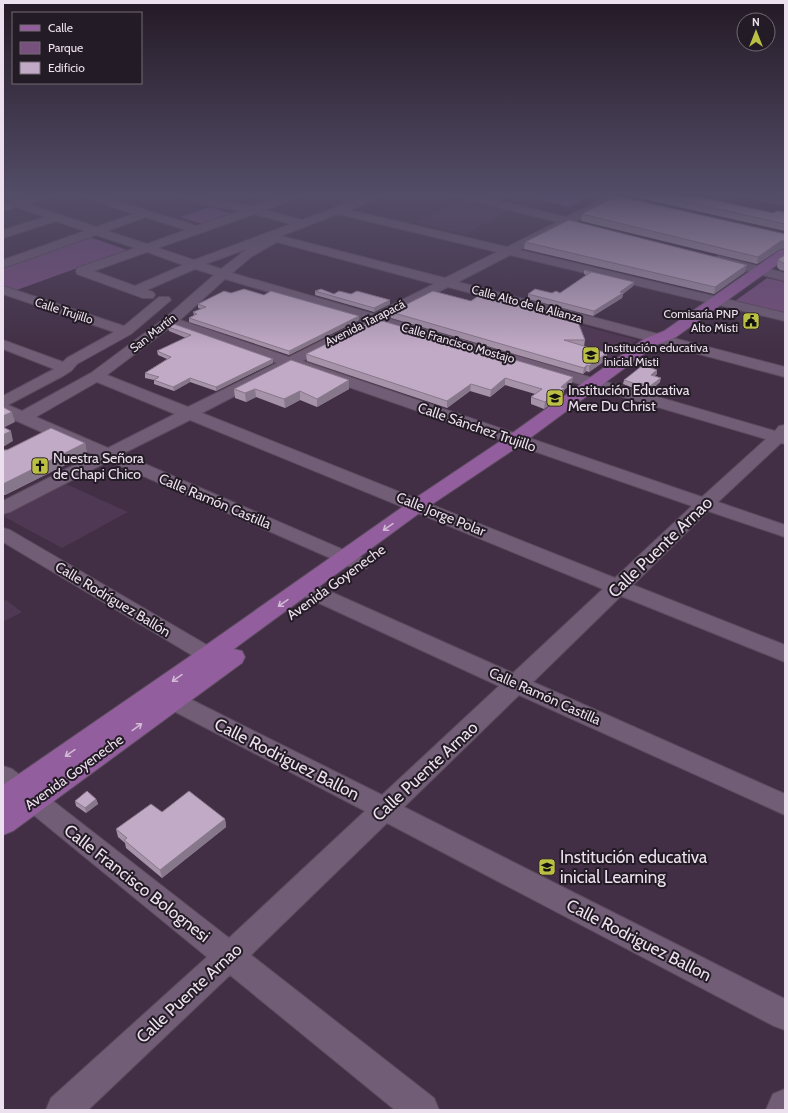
<svg xmlns="http://www.w3.org/2000/svg" width="788" height="1113" font-family="Cabin,sans-serif">
	<style>
		.built { fill: #4f3853 }
		.green { fill: #77507e }
		.lines { fill: none; stroke-linecap: round; stroke-linejoin: round }
		.minor-casing { stroke: #5b4b5e; stroke-width: 2 }
		.major-casing { stroke: #5b4b5e; stroke-width: 2 }
		.minor { fill: #715d75; fill-rule: evenodd }
		.major { fill: #935e9d; fill-rule: evenodd }
		.wall { fill: #a692a9 }
		.shaded-wall { fill: #87778a }
		.building { fill: #c1aac5; stroke: #87778a }
		.oneway { stroke: #d2b9d6 }
		.labels { text-anchor: middle; stroke-width: 4; stroke-linejoin: round; paint-order: stroke }
		.far-street-label { font-size: 12px; fill: #ede0ee; stroke: #231b25 }
		.far-poi-label { font-size: 12px; fill: #ede0ee; stroke: #231b25; text-anchor: end }
		.poi-label { font-size: 14px; fill: #ede0ee; stroke: #231b25; text-anchor: start }
		.street-label { font-size: 14px; fill: #ede0ee; stroke: #231b25 }
		.near-street-label { font-size: 17px; fill: #ede0ee; stroke: #231b25 }
		.near-poi-label { font-size: 17px; fill: #ede0ee; stroke: #231b25; text-anchor: start }
	</style>
	<rect width="100%" height="100%" fill="#422f45"/>
	<!-- built -->
	<g class="built">
		<path d="M464,200l46,11 -45,24 -48,-13z"/>
		<path d="M559,320l78,20 -49,34 -35,-10z"/>
		<path d="M66,484l62,28 -66,36 -59,-32z"/>
		<path d="M6,600l16,12 -19,10v-21z"/>
	</g>
	<!-- green -->
	<g class="green">
		<path d="M547,194h39l7,1 -24,12 -33,-8z"/>
		<path d="M210,207l23,7 -28,11 -25,-8z"/>
		<path d="M90,237l37,13 -113,41 -11,-4v-19z"/>
		<path d="M767,278l18,4v31l-50,-12z"/>
	</g>
	<g class="lines">
		<defs>
			<g id="minor">
				<path d="M41,194h16l-1,2 -27,8 67,23 38,-13 -54,-18 -1,-2h15l103,32 43,-15 -28,-5 -34,-10 -1,-2h15l21,6 40,6 37,-12h14l-1,2 -37,14 36,10 69,-26h14l-1,2 -35,14 158,37 50,-25 -103,-26 -1,-2h17l96,23 47,-23h13l-1,2 -48,25 -1,3 -7,1 -49,25 265,63v8l-275,-66 -52,27 327,85v10l-337,-90 -61,31 388,113 4,-5 6,-1v19l-4,-1 -63,59 67,23v12l-77,-26 -75,74 152,60v17l-164,-66 -88,86 252,112v21l-266,-120 -115,112 381,192v31l-11,-4 -387,-203 -136,132 183,143 5,12h-44l-165,-135 -142,135h-42l5,-12 156,-141 -204,-167v-24l9,3 217,169 136,-127 -199,-104 -4,-6 4,-6 8,-2 8,2 200,100 117,-109 -202,-93 -3,-5 3,-5 7,-2 7,2 202,90 90,-84 -413,-169 -68,34 245,106 3,4 -3,4 -7,2 -7,-2 -244,-107 -99,51 -7,2v-13l91,-46 -91,-40v-19l51,-27 -51,-20v-9l60,22 4,-4 47,-26 -111,-38v-8l121,40 35,-29h10l2,3 -40,34 -54,30 -6,7 -8,5 -55,29 14,6 69,-38 74,-55 49,-43 -19,-6 -48,21 6,2 2,3 -2,3h-10l-66,-24 -1,-3 1,-3 58,-20 -39,-13 -93,33v-8l82,-29 -29,-10 -53,17v-8l42,-13 -28,-10 -14,4v-7zM254,214l37,10 -97,36 -36,-12zM338,214l159,38 -52,26 -164,-42zM145,217l41,13 -39,14 -40,-13zM277,242l157,42 -60,30 -142,-41 19,-16zM247,249l-26,20 -15,-5zM147,252l36,13 -48,21 -41,-15zM225,279l138,41 -74,37 -109,-37zM376,324l390,115 -64,58 -399,-136zM172,326l105,37 -89,44 -81,-32zM291,367l401,139 -77,72 -413,-165zM97,382l78,32 -67,34 -72,-31z"/>
				<path d="M739,194h18l28,6v6l-45,-10z"/>
				<path d="M719,256l66,17v8l-70,-18 -2,-3 2,-3z"/>
				<path d="M3,528l7,2 221,129 3,5 -3,5 -8,3 -8,-3 -212,-127z"/>
				<path d="M785,1089v21h-19l7,-16z"/>
			</g>
			<path id="major" d="M785,249v10l-109,78 -20,8 -134,99 -97,65 -191,140 8,2 3,6 -3,6 -229,168 -10,4v-50l196,-135 212,-149 97,-65 136,-97 20,-8 116,-81z"/>
		</defs>
		<!-- minor casing -->
		<use href="#minor" class="minor-casing"/>
		<!-- major casing -->
		<use href="#major" class="major-casing"/>
		<!-- minor -->
		<use href="#minor" class="minor"/>
		<!-- major -->
		<use href="#major" class="major"/>
	</g>
	<!-- wall -->
	<g class="wall">
		<path d="M630,194h73l-5,3 75,16 12,-1v19l-155,-35z"/>
		<path d="M582,214l203,20v14l-5,1 -23,15 -176,-43z"/>
		<path d="M525,242l220,30 -31,22 -190,-45z"/>
		<path d="M785,255v16l-5,-1 -3,-3 1,-8z"/>
		<path d="M584,270l50,12 -1,4 -10,8 -1,4 -29,18 -65,-17v-5l32,-1 26,-18 -2,-1z"/>
		<path d="M315,291l19,3h17l39,6v4l-16,8 -59,-17z"/>
		<path d="M231,293l33,2 95,21v4l-70,35 -100,-33v-4l5,-3 -1,-3 8,-3 -3,-1v-4z"/>
		<path d="M471,301l114,39 -1,6 23,13 -18,13 -3,-1 -3,3 -192,-56v-6z"/>
		<path d="M168,327l105,32v4l-57,28 -26,-9 -16,9 -20,-7v-4l-9,-2v-5l22,-14 -9,-4 -1,-4 29,-13 -17,-7z"/>
		<path d="M306,354l266,29 -8,7v4l-20,15 -13,-5v-7l4,-3 -30,-9 -15,12 -20,-6 -23,17 -140,-47z"/>
		<path d="M657,374l-2,2 5,6 -10,9 -12,-4 -2,2 -13,-5 1,-4z"/>
		<path d="M349,380v9l-32,18 -17,-7 -15,8 -29,-11 -10,5 -11,-4 -1,-9z"/>
		<path d="M85,443l2,11 -82,41 -2,-1v-44z"/>
		<path d="M96,799l2,5 -12,9 -10,-7 -1,-5z"/>
		<path d="M162,812l63,7 1,8 -64,51 -36,-30 -1,-5 -7,-6 -2,-8z"/>
	</g>
	<!-- shaded-wall -->
	<g class="shaded-wall">
		<path d="M692,194h11l-14,8 1,-7z"/>
		<path d="M781,241h4v7l-5,1 -23,15 1,-7z"/>
		<path d="M747,265l-2,7 -31,22 1,-7z"/>
		<path d="M634,282l-1,4 -10,8 -1,4 -29,18 1,-5z"/>
		<path d="M390,300v4l-16,8v-4z"/>
		<path d="M359,316v4l-70,35v-4z"/>
		<path d="M607,353v6l-18,13v-6z"/>
		<path d="M273,359v4l-57,28v-4z"/>
		<path d="M587,365l-1,6 -3,3 1,-6z"/>
		<path d="M657,370v4l-7,5 1,-4z"/>
		<path d="M573,377l-1,6 -8,7v4l-20,15 1,-7z"/>
		<path d="M190,378v4l-16,9 -1,-4z"/>
		<path d="M505,378v7l-15,12 1,-7z"/>
		<path d="M661,378l-1,4 -10,9v-5z"/>
		<path d="M349,380v9l-32,18v-8z"/>
		<path d="M639,383l-1,4 -2,2v-5z"/>
		<path d="M471,384l-1,7 -23,17v-7z"/>
		<path d="M255,389l1,8 -10,5 -1,-9z"/>
		<path d="M300,391v9l-15,8 -1,-9z"/>
		<path d="M12,412l3,10 -12,6v-12z"/>
		<path d="M11,431l2,10 -10,6v-12z"/>
		<path d="M85,443l2,11 -82,41 -2,-9v-2z"/>
		<path d="M96,799l2,5 -12,9 -1,-5z"/>
		<path d="M225,819l1,8 -64,51 -2,-8z"/>
	</g>
	<!-- building -->
	<g class="building">
		<path d="M652,194h40l-2,1 83,18 4,-2 8,1v12z"/>
		<path d="M617,196l168,38v7h-4l-23,16 -176,-43z"/>
		<path d="M569,220l178,45 -32,22 -190,-45z"/>
		<path d="M785,255v8h-3l-4,-4z"/>
		<path d="M584,270l50,12 -14,10 3,1 -29,18 -66,-17 7,-5 17,4 4,-2 4,2 31,-21z"/>
		<path d="M244,289l20,6 7,-4 88,25 -70,35 -100,-33 8,-4 -4,-2 13,-5 -8,-3 26,-13 7,2z"/>
		<path d="M321,289l13,5 5,-3 12,3 6,-3 33,9 -16,8 -59,-17z"/>
		<path d="M433,291l38,10 10,-7 14,4h11l70,19 9,23h-21l43,13 -18,13 -2,-1 -3,3 -193,-56z"/>
		<path d="M376,319l197,58 -12,10 4,1 -20,14 -14,-5 11,-8 -37,-11 -14,12 -20,-6 -24,17 -141,-47z"/>
		<path d="M174,324l99,35 -57,28 -26,-9 -17,9 -19,-7 5,-3 -14,-4 26,-16 -14,-6 34,-16 -23,-8z"/>
		<path d="M291,360l58,20 -32,19 -17,-8 -16,8 -29,-10 -10,4 -11,-4z"/>
		<path d="M643,365l14,5 -6,5 10,3 -11,8 -11,-3 -3,1 -12,-4z"/>
		<path d="M3,407l9,5 -9,4z"/>
		<path d="M3,427l8,4 -8,4z"/>
		<path d="M51,428l34,15 -82,41v-34h4z"/>
		<path d="M87,791l9,8 -11,9 -10,-7z"/>
		<path d="M189,791l36,28 -65,51 -36,-30 3,-2 -11,-9 35,-25 11,8z"/>
	</g>
	<!-- one-way arrows -->
	<defs><path id="oneway-shaft" d="M-6 0H5M1.5-3L5.5 0L1.5 3" fill="none" stroke-width="1.6" stroke-linecap="round" stroke-linejoin="round"/></defs>
	<g class="oneway">
		<use href="#oneway-shaft" transform="translate(388 527) rotate(145)"/>
		<use href="#oneway-shaft" transform="translate(283 603) rotate(145)"/>
		<use href="#oneway-shaft" transform="translate(177 678) rotate(145)"/>
		<use href="#oneway-shaft" transform="translate(137 727) rotate(-36)"/>
		<use href="#oneway-shaft" transform="translate(70 753) rotate(145)"/>
	</g>
	<!-- sky -->
	<linearGradient id="sky" x2="0" y2="1"><stop stop-color="#241a26"/><stop offset="0.56" stop-color="#544d68"/><stop offset="1" stop-color="#544d68" stop-opacity="0"/></linearGradient>
	<rect width="788" height="349" fill="url(#sky)"/>
	<!-- icons -->
	<defs>
		<symbol id="civic-square" viewBox="-11 -11 22 22"><rect x="-9" y="-9" width="18" height="18" rx="4" fill="#bbc045" stroke="#231b25"/><path d="M-.6-6.5H3V-4.5H.6V-3L4-1V1h2V6H-6V1h2V-1L-.6-3ZM-1.2 2.5V6h2.4V2.5Z" fill="#111"/></symbol>
		<symbol id="school-square" viewBox="-11 -11 22 22"><rect x="-9" y="-9" width="18" height="18" rx="4" fill="#bbc045" stroke="#231b25"/><path d="M0-5L7-2L0 1L-7-2ZM-4 1L0 2.5L4 1V4Q0 6-4 4Z" fill="#111"/></symbol>
		<symbol id="church-square" viewBox="-11 -11 22 22"><rect x="-9" y="-9" width="18" height="18" rx="4" fill="#bbc045" stroke="#231b25"/><path d="M-1.2-6h2.4v3.5h3.3v2.4h-3.3V6h-2.4V-.1h-3.3v-2.4h3.3Z" fill="#111"/></symbol>
	</defs>
	<g fill-rule="evenodd">
		<use href="#civic-square" x="741" y="311" width="20" height="20"/>
		<use href="#school-square" x="581" y="345" width="20" height="20"/>
		<use href="#school-square" x="545" y="388" width="20" height="20"/>
		<use href="#church-square" x="30" y="456" width="20" height="20"/>
		<use href="#school-square" x="537" y="857" width="20" height="20"/>
	</g>
	<g class="labels">
		<!-- far-street labels -->
		<g class="far-street-label">
			<text transform="translate(527 304) rotate(15)" y="4">Calle Alto de la Alianza</text>
			<text transform="translate(64 311) rotate(18)" y="4">Calle Trujillo</text>
			<text transform="translate(365 323) rotate(-27)" y="4">Avenida Tarapacá</text>
			<text transform="translate(153 333) rotate(-38)" y="4">San Martín</text>
			<text transform="translate(458 343) rotate(16)" y="4">Calle Francisco Mostajo</text>
		</g>
		<!-- far-poi labels -->
		<g class="far-poi-label">
			<text x="738" y="318">Comisaría PNP<tspan x="738" dy="14">Alto Misti</tspan></text>
			<text x="604" y="352" text-anchor="start">Institución educativa<tspan x="604" dy="14">inicial Misti</tspan></text>
		</g>
		<!-- poi labels -->
		<g class="poi-label">
			<text x="568" y="395">Institución Educativa<tspan x="568" dy="16">Mere Du Christ</tspan></text>
			<text x="53" y="463">Nuestra Señora<tspan x="53" dy="16">de Chapi Chico</tspan></text>
		</g>
		<!-- street labels -->
		<g class="street-label">
			<text transform="translate(477 427) rotate(19)" y="5">Calle Sánchez Trujillo</text>
			<text transform="translate(215 501) rotate(23)" y="5">Calle Ramón Castilla</text>
			<text transform="translate(441 514) rotate(22)" y="5">Calle Jorge Polar</text>
			<text transform="translate(336 582) rotate(-36)" y="5">Avenida Goyeneche</text>
			<text transform="translate(113 599) rotate(31)" y="5">Calle Rodríguez Ballón</text>
			<text transform="translate(545 696) rotate(24)" y="5">Calle Ramón Castilla</text>
			<text transform="translate(74 772) rotate(-36)" y="5">Avenida Goyeneche</text>
		</g>
		<!-- near-street labels -->
		<g class="near-street-label">
			<text transform="translate(660 547) rotate(-44)" y="6">Calle Puente Arnao</text>
			<text transform="translate(287 759) rotate(27)" y="6">Calle Rodriguez Ballon</text>
			<text transform="translate(425 771) rotate(-43)" y="6">Calle Puente Arnao</text>
			<text transform="translate(137 883) rotate(38)" y="6">Calle Francisco Bolognesi</text>
			<text transform="translate(639 940) rotate(27)" y="6">Calle Rodriguez Ballon</text>
			<text transform="translate(189 993) rotate(-43)" y="6">Calle Puente Arnao</text>
		</g>
		<!-- near-poi labels -->
		<g class="near-poi-label">
			<text x="560" y="863">Institución educativa<tspan x="560" dy="20">inicial Learning</tspan></text>
		</g>
	</g>
	<!-- border -->
	<rect width="788" height="1113" fill="none" stroke="#ede0ee" stroke-width="8"/>
	<!-- legend -->
	<rect x="12" y="12" width="130" height="72" fill="#231b25" stroke="#746a75"/>
	<rect x="20" y="25" width="20" height="6" fill="#935e9d" stroke="#746a75"/>
	<text x="48" y="32" font-size="12" fill="#ede0ee">Calle</text>
	<rect x="20" y="42" width="20" height="12" fill="#77507e" stroke="#746a75"/>
	<text x="48" y="52" font-size="12" fill="#ede0ee">Parque</text>
	<rect x="20" y="62" width="20" height="12" fill="#c1aac5" stroke="#746a75"/>
	<text x="48" y="72" font-size="12" fill="#ede0ee">Edificio</text>
	<!-- north arrow -->
	<g transform="translate(756 32)"><circle r="19" fill="#231b25" stroke="#746a75"/>
	<path d="M0-3L7 15L0 10L-7 15Z" fill="#bbc045"/>
	<text y="-6" font-size="11" font-weight="bold" text-anchor="middle" fill="#ede0ee">N</text>
	</g>
</svg>
